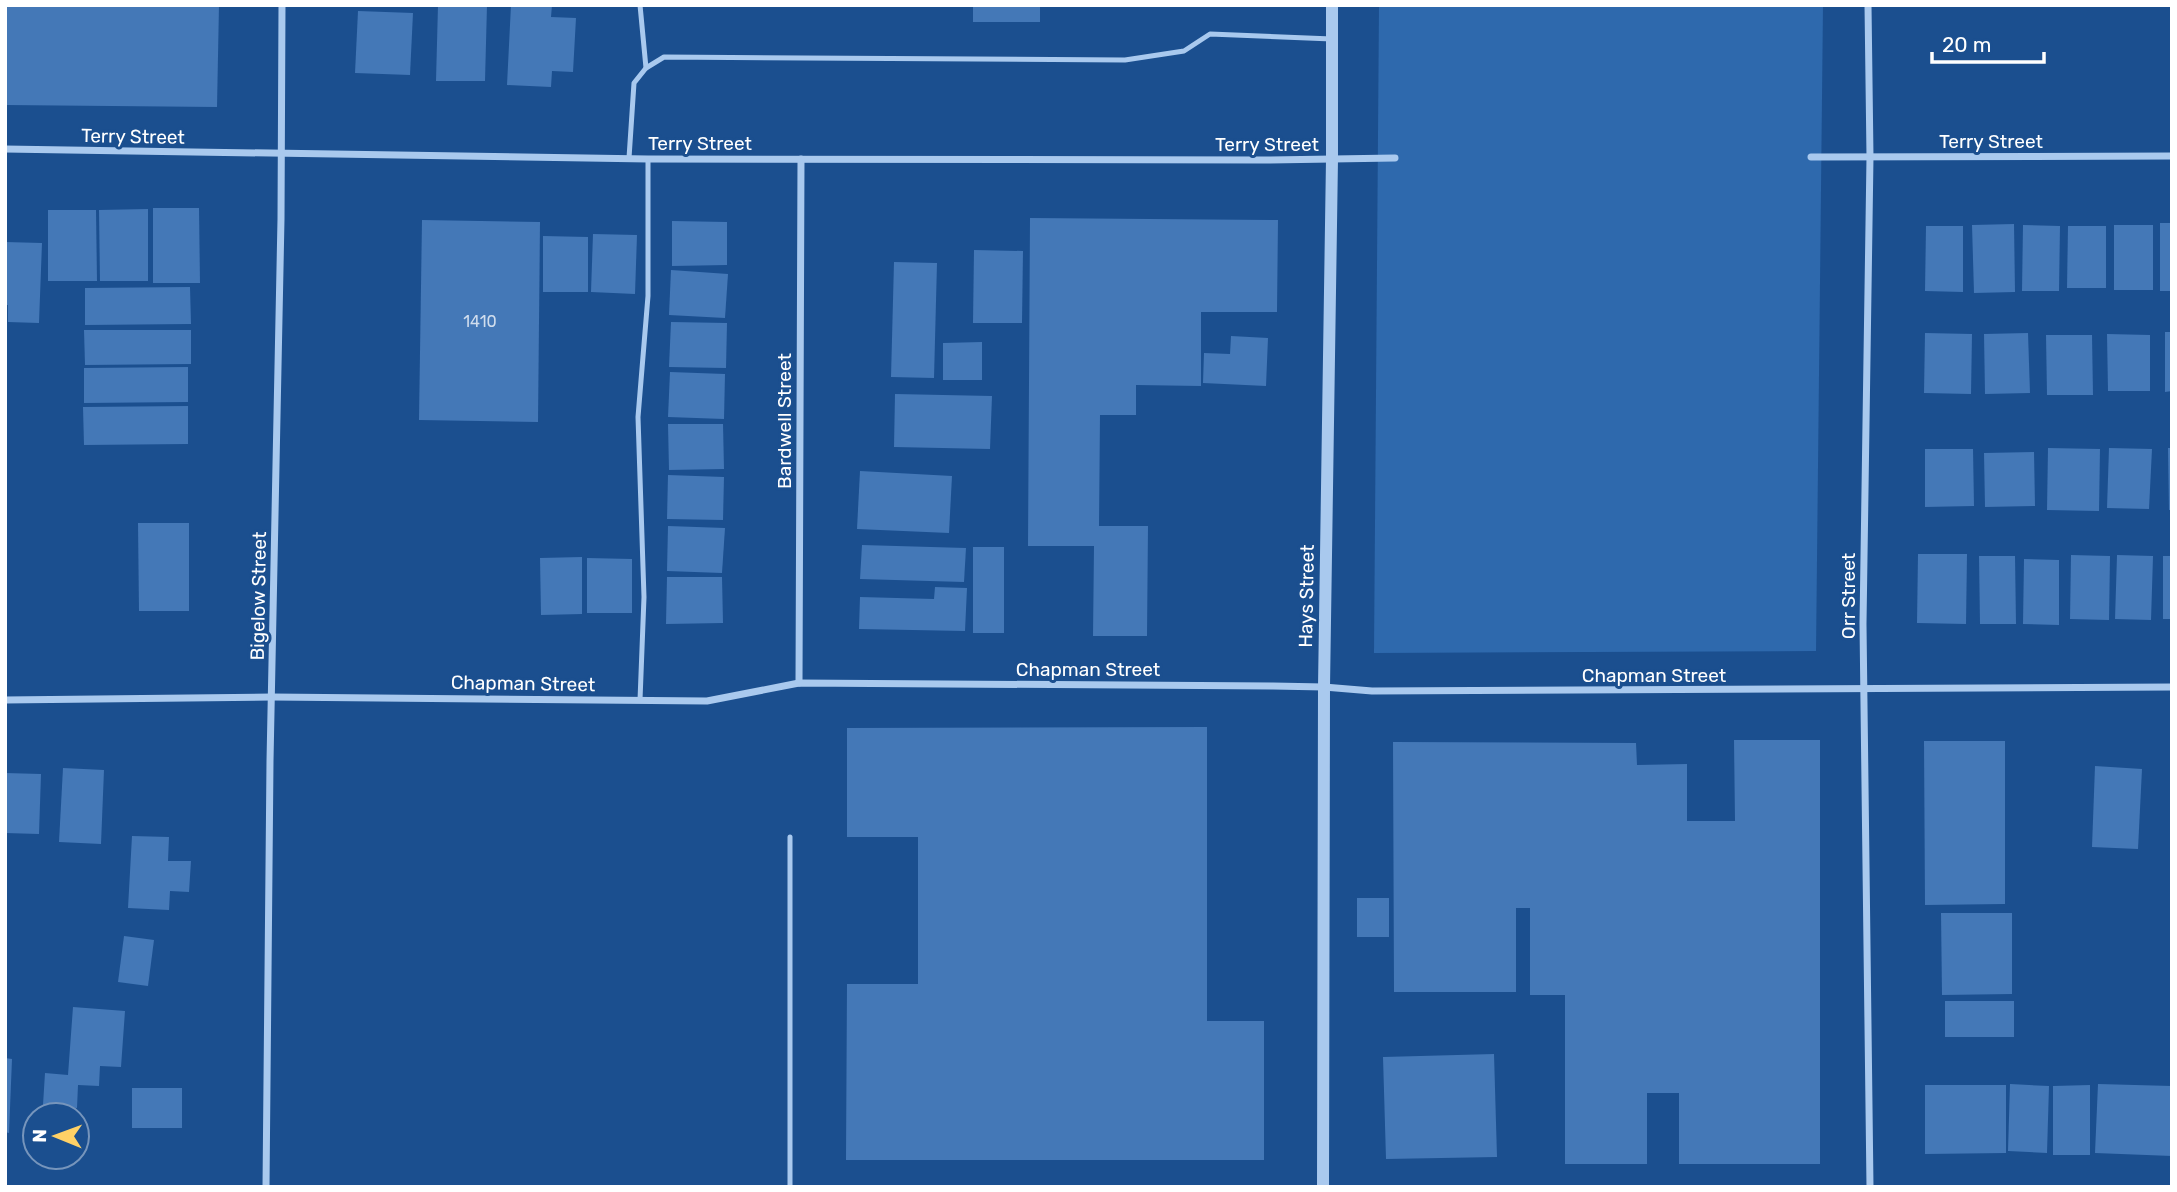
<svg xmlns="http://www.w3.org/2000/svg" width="2177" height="1192" font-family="Rubik,sans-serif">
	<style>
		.green { fill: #2e69ad }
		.building { fill: #4478b7 }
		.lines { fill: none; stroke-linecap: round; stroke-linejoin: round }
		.service { stroke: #a9c9ee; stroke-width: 5 }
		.minor { stroke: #a9c9ee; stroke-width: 7 }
		.tertiary { stroke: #a9c9ee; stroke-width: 12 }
		.labels { text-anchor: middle; stroke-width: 6; stroke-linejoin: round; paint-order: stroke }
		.number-label { font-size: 16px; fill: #d0dded }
		.street-label { font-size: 19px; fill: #fff; stroke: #1b4f8f }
	</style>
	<rect width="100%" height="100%" fill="#1b4f8f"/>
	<!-- green -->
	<path class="green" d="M1379,5h444l-7,646 -442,2z"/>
	<!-- building -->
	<g class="building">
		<path d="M5,5h214l-2,102 -212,-2z"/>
		<path d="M438,5h49l-2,76h-49z"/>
		<path d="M511,5h41l-1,12 25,1 -3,54 -21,-1 -1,16 -44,-2z"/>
		<rect x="973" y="5" width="67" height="17"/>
		<path d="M358,11l55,2 -3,62 -55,-2z"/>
		<path d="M153,208h46l1,75h-47z"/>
		<path d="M148,209v72h-48l-1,-71z"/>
		<path d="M48,210h48l1,71h-49z"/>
		<path d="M1030,218l248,2 -1,92h-76v74l-65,-1v30h-36l-1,111h49l-1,110h-54l1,-90h-66z"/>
		<path d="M422,220l118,2 -2,200 -119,-2z"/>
		<path d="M672,221l55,1v43l-55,1z"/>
		<rect x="2160" y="223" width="12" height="68"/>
		<path d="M2014,224l1,68 -41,1 -2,-68z"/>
		<path d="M2023,225l37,1 -1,65h-37z"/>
		<rect x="2114" y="225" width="39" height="65"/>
		<path d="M1926,226h37v66l-38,-1z"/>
		<path d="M2068,226h38v62h-39z"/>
		<path d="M593,234l44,1 -2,59 -44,-2z"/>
		<path d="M543,236l45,1v55h-45z"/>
		<path d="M5,242l37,1 -3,80 -31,-1v-17h-3z"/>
		<path d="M974,250l49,1 -1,72h-49z"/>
		<path d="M894,262l43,1 -3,115 -43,-1z"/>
		<path d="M671,270l57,4 -3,44 -56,-3z"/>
		<path d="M190,287l1,37 -106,1v-37z"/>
		<path d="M671,322l56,1 -1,45 -57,-1z"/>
		<path d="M84,330h107v34l-106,1z"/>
		<path d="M2165,332h7v59l-7,1z"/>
		<path d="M1925,333l47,1 -1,60 -47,-1z"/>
		<path d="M2028,333l2,60 -45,1 -1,-60z"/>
		<path d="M2107,334l43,1v56h-42z"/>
		<path d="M2046,335h46l1,60h-46z"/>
		<path d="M1231,336l37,2 -2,48 -63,-3 1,-30 26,1z"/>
		<path d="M982,342v38h-39v-37z"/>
		<path d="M188,367v35l-104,1v-35z"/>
		<path d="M670,372l55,2 -1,45 -56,-2z"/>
		<path d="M895,394l97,2 -2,53 -96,-2z"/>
		<path d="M188,406v38l-104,1 -1,-38z"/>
		<path d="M668,424h55l1,45 -55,1z"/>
		<path d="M2048,448l52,1 -1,62 -52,-1z"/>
		<path d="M2109,448l43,1 -3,60 -42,-1z"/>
		<path d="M2168,448h4v62h-3z"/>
		<path d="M1925,449h48l1,57 -49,1z"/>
		<path d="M2034,452l1,54 -50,1 -1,-54z"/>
		<path d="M860,471l92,5 -3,57 -92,-4z"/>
		<path d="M668,475l56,2 -1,43 -56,-1z"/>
		<path d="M138,523h51v88h-50z"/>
		<path d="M668,526l57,2 -3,45 -55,-2z"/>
		<path d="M862,545l104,3 -2,34 -104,-3z"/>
		<rect x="973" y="547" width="31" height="86"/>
		<path d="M1918,554h49l-1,70 -49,-1z"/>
		<path d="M2071,555l39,1 -1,64 -39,-1z"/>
		<path d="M2117,555l36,1 -2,64 -36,-1z"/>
		<path d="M1979,556h36l1,68h-36z"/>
		<rect x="2163" y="556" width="9" height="63"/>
		<path d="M582,557v57l-41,1 -1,-57z"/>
		<path d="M587,558l45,1v54h-45z"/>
		<path d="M2024,559l35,1v65l-36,-1z"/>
		<path d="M667,577h55l1,46 -57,1z"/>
		<path d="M935,587l32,1 -2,43 -106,-2 1,-32 74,2z"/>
		<path d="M1207,727v294h57v139h-418l1,-176h71v-147h-71v-109z"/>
		<path d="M1734,740h86v424h-141v-71h-32v71h-82v-169h-35v-87h-14v84h-122l-1,-250 243,1 1,22 50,-1v57h48z"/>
		<path d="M1924,741h81v163l-80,1z"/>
		<path d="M2095,766l47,3 -4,80 -46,-2z"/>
		<path d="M63,768l41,2 -3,74 -42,-2z"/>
		<path d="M5,773l36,1 -2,60 -34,-1z"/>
		<path d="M132,836l37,1 -1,24h23l-2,31 -19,-1 -1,19 -41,-2z"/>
		<rect x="1357" y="898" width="32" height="39"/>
		<path d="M1941,913h71v81l-70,1z"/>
		<path d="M124,936l30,4 -6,46 -30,-4z"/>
		<rect x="1945" y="1001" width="69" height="36"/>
		<path d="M73,1007l52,4 -4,56 -21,-1 -1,20 -21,-1 -1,23 -34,-3 2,-32 23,2z"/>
		<path d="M1494,1054l3,103 -111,2 -3,-102z"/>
		<path d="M5,1058l7,1 -3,74 -4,-1z"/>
		<path d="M2010,1084l39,2 -2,67 -39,-2z"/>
		<path d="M2098,1084l74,2v70l-77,-3z"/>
		<path d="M1925,1085h81v68l-81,1z"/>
		<path d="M2090,1085v70h-37v-69z"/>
		<rect x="132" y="1088" width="50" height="40"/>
	</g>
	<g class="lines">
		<!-- service -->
		<g class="service">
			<path d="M640,5l6,63"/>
			<path d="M629,158l5,-75 12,-15 18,-11 461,3 59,-9 26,-17 122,5"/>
			<path d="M640,700l4,-103 -6,-180 10,-121v-137"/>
			<path d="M790,837v350"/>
		</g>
		<!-- minor -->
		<g class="minor">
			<path d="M1868,5l2,152 -7,467 7,563"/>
			<path d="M5,149l643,10 616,1 131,-2"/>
			<path d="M1811,157l361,-1"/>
			<path d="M799,683l2,-524"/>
			<path d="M5,700l267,-3 435,4 92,-18 474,3 51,1 48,4 800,-4"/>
			<path d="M266,1187l4,-426 11,-542 1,-214"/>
		</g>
		<!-- tertiary -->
		<path class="tertiary" d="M1323,1187l1,-500 8,-528v-154"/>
	</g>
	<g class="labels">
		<!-- number labels -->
		<g class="number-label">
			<text x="480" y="327">1410</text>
		</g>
		<!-- street labels -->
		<g class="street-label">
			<text transform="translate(133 136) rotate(1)" y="7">Terry Street</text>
			<text x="1991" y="148">Terry Street</text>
			<text x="700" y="150">Terry Street</text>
			<text x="1267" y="151">Terry Street</text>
			<text transform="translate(784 421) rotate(-90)" y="7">Bardwell Street</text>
			<text transform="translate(258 596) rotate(-89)" y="7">Bigelow Street</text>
			<text transform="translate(1306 596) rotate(-89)" y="7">Hays Street</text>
			<text transform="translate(1848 596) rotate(-90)" y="7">Orr Street</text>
			<text x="1088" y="676">Chapman Street</text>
			<text x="1654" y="682">Chapman Street</text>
			<text transform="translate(523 683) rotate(1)" y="7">Chapman Street</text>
		</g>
	</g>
	<!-- border -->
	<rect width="2177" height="1192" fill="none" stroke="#ffffff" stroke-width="14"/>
	<!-- north arrow -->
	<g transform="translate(56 1136) rotate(271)"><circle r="33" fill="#1b4f8f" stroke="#7695bc" stroke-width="2"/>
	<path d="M0-5L12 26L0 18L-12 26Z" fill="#ffd166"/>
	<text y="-10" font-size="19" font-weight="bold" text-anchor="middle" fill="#ffffff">N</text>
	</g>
	<!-- scale -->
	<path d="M1932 52v10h112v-10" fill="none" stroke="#ffffff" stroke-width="3.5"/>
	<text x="1942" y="52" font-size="21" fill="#ffffff" stroke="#1b4f8f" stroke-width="5" paint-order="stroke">20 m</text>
</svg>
